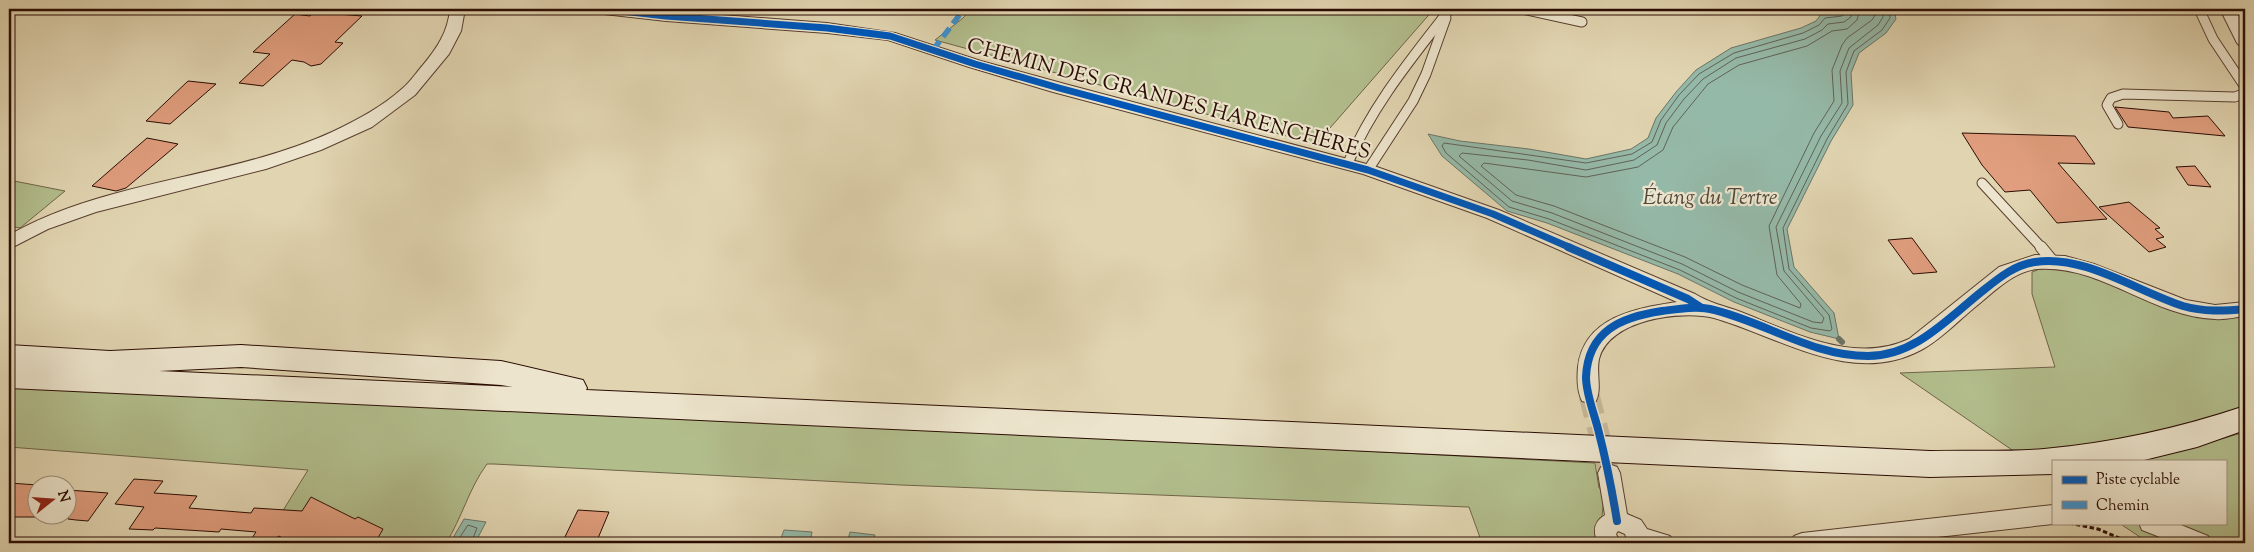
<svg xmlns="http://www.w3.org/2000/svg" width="2254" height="552" font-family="'Sorts Mill Goudy',serif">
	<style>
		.green { fill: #b2bd8c; stroke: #6e6448 }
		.water { fill: #95b9a8; stroke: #6b7466 }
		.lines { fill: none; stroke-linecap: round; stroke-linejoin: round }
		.shore { stroke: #606256; stroke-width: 1 }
		.stream { stroke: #6b7466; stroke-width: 6 }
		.building { fill: #e09e7e; stroke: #2b0c03 }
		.minor-tunnel { stroke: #c6b797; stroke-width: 21; stroke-dasharray: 21 10; stroke-linecap: butt }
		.service-far1-casing { stroke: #583e2e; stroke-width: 11 }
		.service-casing { stroke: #583e2e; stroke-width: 13 }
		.minor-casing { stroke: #583e2e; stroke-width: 2 }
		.secondary-casing { stroke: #2b0c03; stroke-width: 2 }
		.path { stroke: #2b0c03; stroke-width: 3; stroke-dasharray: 4.5 2.5; stroke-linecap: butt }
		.service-far1 { stroke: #ece4cc; stroke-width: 9 }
		.service { stroke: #ece4cc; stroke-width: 11 }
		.minor { fill: #ece4cc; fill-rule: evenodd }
		.secondary { fill: #ece4cc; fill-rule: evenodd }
		.quiet { stroke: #3c91d1; stroke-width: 5.5; stroke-dasharray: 11 5.5; stroke-linecap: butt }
		.cycleway-far1-casing { stroke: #ece4cc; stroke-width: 9 }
		.cycleway-casing { stroke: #ece4cc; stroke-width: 11 }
		.cycleway-far1 { stroke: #0057b8; stroke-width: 7 }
		.cycleway { stroke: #0057b8; stroke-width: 8 }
		.labels { text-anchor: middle; stroke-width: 4.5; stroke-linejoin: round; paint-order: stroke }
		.street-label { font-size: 21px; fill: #2b0c03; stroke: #ece4cc }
		.water-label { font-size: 22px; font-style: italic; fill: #50493d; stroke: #ece4cc }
	</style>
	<rect width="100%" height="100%" fill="#e1d5b1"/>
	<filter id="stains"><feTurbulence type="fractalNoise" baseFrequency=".004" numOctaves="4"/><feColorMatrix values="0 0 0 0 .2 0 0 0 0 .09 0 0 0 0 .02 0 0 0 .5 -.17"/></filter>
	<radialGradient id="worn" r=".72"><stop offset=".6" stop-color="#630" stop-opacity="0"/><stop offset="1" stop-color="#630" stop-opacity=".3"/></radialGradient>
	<!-- green -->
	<g class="green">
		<path d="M971,9h463l-118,135 -381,-104 28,-22z"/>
		<path d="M9,180l56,11 -45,37 -11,-2z"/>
		<path d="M2045,267l17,1 175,47 8,-1v92l-47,16 -39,9 -69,14 -75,7 -115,-79 155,-6 -23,-73v-22z"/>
		<path d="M9,381l1586,82 4,25 6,1 -6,54h-117l-13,-36 -568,-22 -407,-21h-7c-18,24 -25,54 -41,79h-183l45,-73 -299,-23z"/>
		<path d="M2245,432v111h-96l-30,-20h106v-62h-91l35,-7z"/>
	</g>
	<!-- water -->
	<g class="water">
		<path d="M1843,9h51l2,10 -10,14 -27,20 -8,20 2,32 -22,36 -44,88 7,38 40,46 5,26 -29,-7 -76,-30 -56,-28 -131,-51 -40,-12 -65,-55 -14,-22 32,7 69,8 57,10 45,-10 17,-11 8,-20 20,-26 20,-22 35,-22 70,-20 15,-7 6,-8 18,-1z"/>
		<path d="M464,519l22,3 -11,21h-25z"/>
		<path d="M784,530l28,2 -2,11 -30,-2z"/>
		<path d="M850,532l25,3 -3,8h-25z"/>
	</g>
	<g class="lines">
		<!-- shore -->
		<g class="shore">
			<path d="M1846,9l-4,7 -17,2 -6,7 -16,8 -69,20 -35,21 -20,21 -18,25 -9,22 -20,12 -46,9 -142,-20 -2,3 4,7 63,54 40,12 131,51 56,28 75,30 19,3 2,-2 -3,-14 -40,-46 -6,-41 44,-89 21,-35 -2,-32 8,-21 28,-21 8,-12 -1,-9"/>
			<path d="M1852,9l-1,8 -7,5 -16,2 -6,6 -17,9 -69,19 -33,21 -19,20 -18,24 -9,22 -23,15 -48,10 -58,-10 -66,-7 -3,3 53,45 40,12 130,51 56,28 75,30 9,1 2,-5 -40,-47 -8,-44 45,-91 21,-33 -2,-32 9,-23 29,-23 5,-8v-8"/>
			<path d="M1860,9l-3,11 -10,9 -15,2 -25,15 -68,19 -31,19 -35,43 -10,23 -25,17 -52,10 -102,-14 -3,3 35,29 38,11 131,51 57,28 58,23 1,-4 -24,-29 -8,-49 45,-93 20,-32 -2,-31 10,-25 5,-7 25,-18 3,-5v-6"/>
			<path d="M456,543l12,-18 9,3 -6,15"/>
		</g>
		<!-- stream -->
		<path class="stream" d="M1839,339l3,3"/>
	</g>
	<!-- building -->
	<g class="building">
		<path d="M314,12l48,4 -27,26 8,1 -22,21 -10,2 -7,-4 -12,-2 -29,26 -24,-3 31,-29 -17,-2 42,-38 15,2z"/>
		<path d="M188,81l28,3 -46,40 -24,-3z"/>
		<path d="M2115,107l54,5 4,6 35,-2 17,20 -97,-9z"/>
		<path d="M1962,133l113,3 20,28 -37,-1 49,56 -50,4 -27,-33 -25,2 -23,-27z"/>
		<path d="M147,138l31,6 -52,44 -10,3 -24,-5z"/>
		<path d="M2195,166l16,21 -23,-2 -12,-18z"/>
		<path d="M2129,202l31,26 -5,1 9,8 -8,2 10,8 -17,5 -50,-45z"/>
		<path d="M1912,238l25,34 -24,2 -25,-34z"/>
		<path d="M134,479l29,2 -9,12 43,3 -8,12 62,5 3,-5 48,3 9,-14 44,22 3,-2 25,12 -8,14h-93l2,-4 -5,-3 -4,3 -23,-1 4,-6 -35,-3 -2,3 -64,-4 -2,2 -24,-1 15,-22 -29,-3z"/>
		<path d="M9,483l29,2v32h-29z"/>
		<path d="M68,490l40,3 -20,28 -12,-1 -8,-1z"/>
		<path d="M578,510l31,2 -13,31h-34z"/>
	</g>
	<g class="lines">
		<!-- minor-tunnel -->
		<path class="minor-tunnel" d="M1589,395l20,78"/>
		<defs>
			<g id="service-far1">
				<path d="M1522,9l60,13"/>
				<path d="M2199,9l14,30 32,48"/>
				<path d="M2118,124l-11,-19 4,-7 12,-4 112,3 10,-4"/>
				<path d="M1348,163c24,-57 63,-104 101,-153l7,-1"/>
				<path d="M1368,170l45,-69 13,-27 20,-56"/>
				<path d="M1982,183l60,65"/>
			</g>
			<path id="service" d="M2041,247l13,16"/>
			<g id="minor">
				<path d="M450,9h15l-4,22 -12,23 -34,41 -43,32 -51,23 -55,19 -170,43 -48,17 -39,20v-14c98,-56 220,-56 323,-103 25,-12 50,-25 71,-44 7,-6 13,-15 20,-23 14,-17 25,-33 27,-56z"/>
				<path d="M596,9h46l185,14 68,10 86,28 84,23 309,82 125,44 196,84c14,9 30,12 46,18 51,20 114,53 168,27l90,-72 36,-12 30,1 29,8 92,36 29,5 30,-3v14c-9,1 -20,4 -30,3 -63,-2 -113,-54 -177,-50 -25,2 -45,24 -64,39 -17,14 -34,32 -53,42 -69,37 -141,-13 -207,-32 -32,-8 -105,1 -115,41 -3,14 3,30 -3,42l-7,2 -7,-2c-5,-10 -5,-23 -4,-34 6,-50 58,-59 99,-65l-190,-84 -124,-44 -310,-82 -84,-25 -81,-27 -61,-7 -161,-12 -62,-7 -5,-2z"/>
				<path d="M2220,9h15l10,20v19l-5,-2 -3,-3z"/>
				<path d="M1609,464l8,3 3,6 7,41 14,6 6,9 23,7 3,7h-45l-3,-9 -7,-3 -2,3 4,9h-22c-5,-11 -5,-21 7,-28l-7,-42 3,-6z"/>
				<path d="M2053,505v19l-169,19h-93l3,-7 8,-3z"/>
				<path d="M2139,523h37l32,13 3,7h-36l-33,-13z"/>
			</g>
			<path id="secondary" d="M9,345l101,6 131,-6 260,16 82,19 4,8 -1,2 1344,61c38,-1 76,1 114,-2 69,-6 135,-21 201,-43v24l-48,17 -57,14h-87v13l-123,3 -1921,-89zM241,367l260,18 12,2 -354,-16z"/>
		</defs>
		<!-- service-far1 casing -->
		<use href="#service-far1" class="service-far1-casing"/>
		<!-- service casing -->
		<use href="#service" class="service-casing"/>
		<!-- minor casing -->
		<use href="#minor" class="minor-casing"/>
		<!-- secondary casing -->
		<use href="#secondary" class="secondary-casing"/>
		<!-- path -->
		<path class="path" d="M2069,523l29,6 33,14"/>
		<!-- service-far1 -->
		<use href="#service-far1" class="service-far1"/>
		<!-- service -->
		<use href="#service" class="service"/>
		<!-- minor -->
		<use href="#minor" class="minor"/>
		<!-- secondary -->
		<use href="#secondary" class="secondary"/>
		<!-- quiet -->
		<path class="quiet" d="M933,50l31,-41"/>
		<defs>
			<path id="cycleway-far1" d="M604,9l62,7 161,12 63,8 85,28 84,24 309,82 125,44 78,34"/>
			<g id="cycleway">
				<path d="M1568,247l120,52 14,9"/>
				<path d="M1617,521c-5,-31 -11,-61 -19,-92 -4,-16 -12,-35 -12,-52 2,-46 35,-60 76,-66 16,-2 32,-5 48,-2 54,12 101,47 158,47 48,0 81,-39 117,-67 15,-12 30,-24 50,-27 49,-8 103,30 148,44 21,6 41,5 62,3"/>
			</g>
		</defs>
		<!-- cycleway-far1 casing -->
		<use href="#cycleway-far1" class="cycleway-far1-casing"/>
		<!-- cycleway casing -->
		<use href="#cycleway" class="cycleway-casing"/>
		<!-- cycleway-far1 -->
		<use href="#cycleway-far1" class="cycleway-far1"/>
		<!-- cycleway -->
		<use href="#cycleway" class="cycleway"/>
	</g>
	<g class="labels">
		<!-- street labels -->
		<g class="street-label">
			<text transform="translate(1169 98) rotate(15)" y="7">CHEMIN DES GRANDES HARENCHÈRES</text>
		</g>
		<!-- water labels -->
		<g class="water-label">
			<text x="1710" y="204">Étang du Tertre</text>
		</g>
	</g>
	<!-- margin -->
	<rect width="2254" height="552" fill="none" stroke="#e1d5b1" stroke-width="30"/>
	<rect x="10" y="10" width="2234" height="532" fill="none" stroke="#2b0c03" stroke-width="2.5"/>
	<rect x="15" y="15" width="2224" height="522" fill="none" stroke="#2b0c03"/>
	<!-- legend -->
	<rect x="2052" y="460" width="175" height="65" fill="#ece4cc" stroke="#9f8e7c"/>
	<rect x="2062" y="476" width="25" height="8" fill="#0057b8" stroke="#9f8e7c"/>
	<text x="2096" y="484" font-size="15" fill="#2b0c03">Piste cyclable</text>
	<rect x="2062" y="501" width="25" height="8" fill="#3c91d1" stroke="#9f8e7c"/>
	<text x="2096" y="510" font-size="15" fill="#2b0c03">Chemin</text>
	<!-- north arrow -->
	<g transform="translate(52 500) rotate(73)"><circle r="24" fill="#ece4cc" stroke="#9f8e7c"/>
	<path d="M0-4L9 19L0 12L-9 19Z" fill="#8f2418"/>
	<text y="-8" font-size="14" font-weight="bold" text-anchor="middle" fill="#2b0c03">N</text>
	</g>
	<rect width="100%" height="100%" filter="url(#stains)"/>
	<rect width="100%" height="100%" fill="url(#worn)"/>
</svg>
